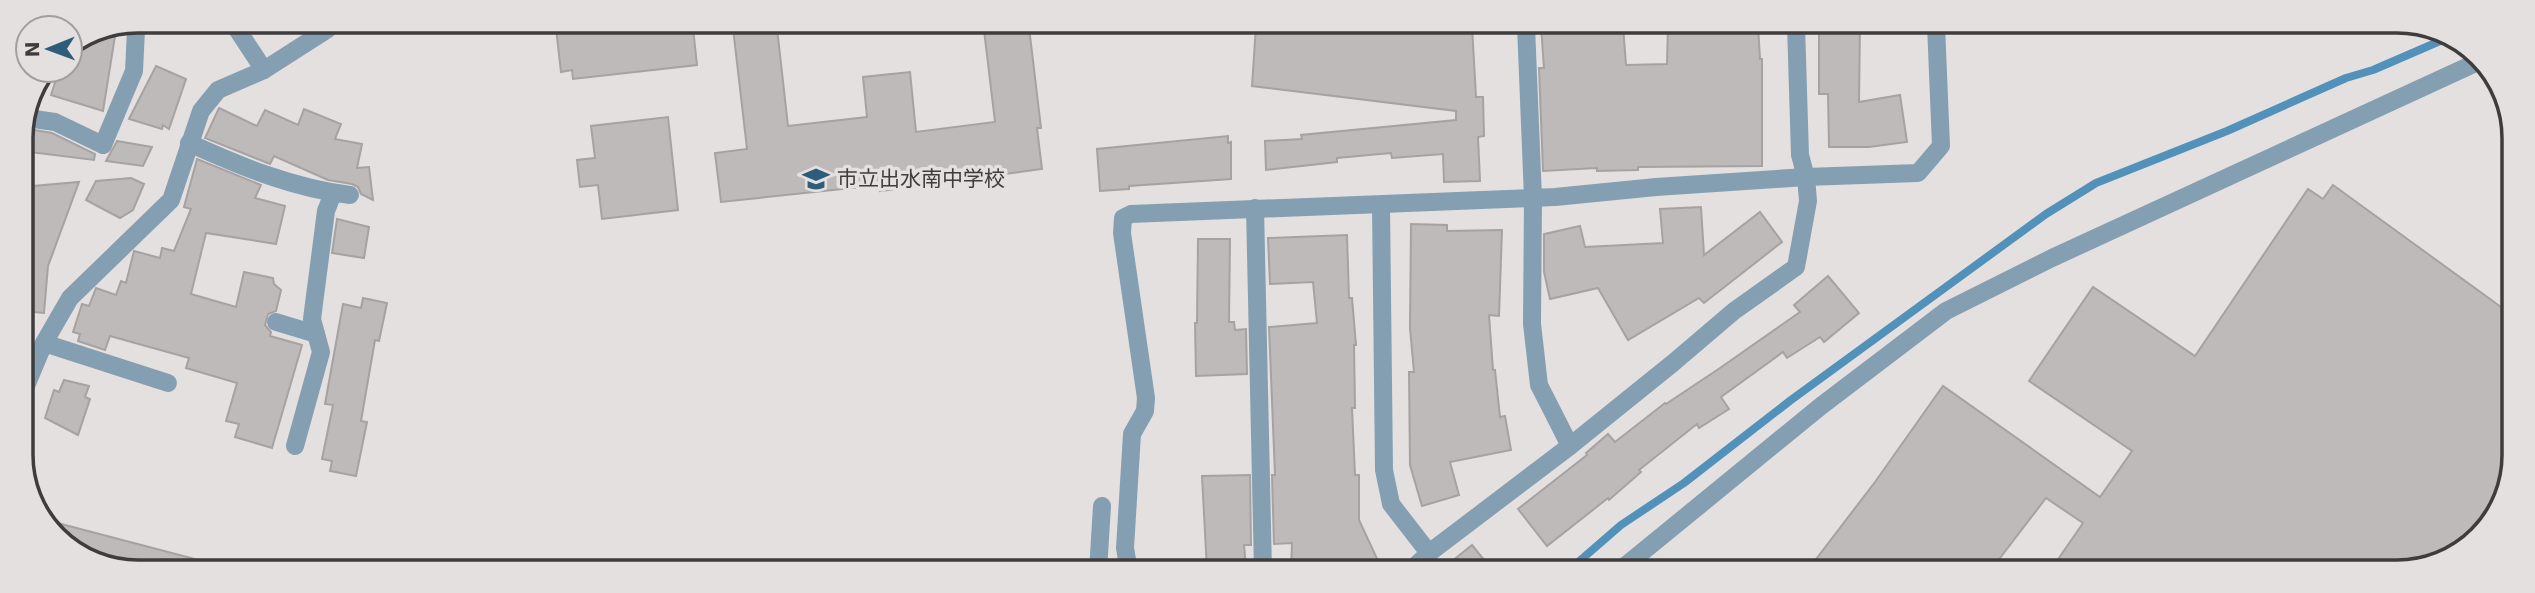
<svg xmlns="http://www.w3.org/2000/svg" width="2535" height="593" font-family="'DejaVu Sans','Noto Sans JP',sans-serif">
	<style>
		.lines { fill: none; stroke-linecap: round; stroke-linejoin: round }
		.stream { stroke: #5291ba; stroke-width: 8 }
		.building { fill: #bebab9; stroke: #a7a2a2; stroke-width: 2 }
		.minor { stroke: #859fb2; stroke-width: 18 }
		.tertiary { stroke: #859fb2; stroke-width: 18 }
		.labels { text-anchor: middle; stroke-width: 7; stroke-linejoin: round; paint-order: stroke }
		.poi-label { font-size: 21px; fill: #3e3c3c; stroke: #e5e0e0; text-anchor: start }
		.rim { fill: none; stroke: #3e3c3c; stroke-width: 3.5 }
	</style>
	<rect width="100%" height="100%" fill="#e5e0e0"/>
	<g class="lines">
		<!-- stream -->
		<path class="stream" d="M1568,571l53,-46 63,-42 107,-83 255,-186 50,-31 131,-52 119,-53 27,-8 74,-32"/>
	</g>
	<!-- building -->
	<g class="building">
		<path d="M1623,25l3,40 41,-1 1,-39h90l2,34h2v107l-124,1v3l-41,1v-3l-54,3 -4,-103h5l-3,-42z"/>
		<path d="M1819,25h41l-1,77 41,-7 7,47 -38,5h-40l-1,-53h-9z"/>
		<path d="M1256,26h216l4,71h7l1,39 -6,1 2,44 -36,1 -1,-28 -51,4 -1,-5 -54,5v4l-71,8 -1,-29 37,-2 -1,-4 155,-15v-9l-204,-25z"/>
		<path d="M1006,27h23l12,101h-4l5,41 -162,22v-6l-159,17 -6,-49 32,-4 -14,-121h44l11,98 79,-9 -4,-40 47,-5 6,60 79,-10 -11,-92z"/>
		<path d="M556,28h137l4,37 -124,14 -1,-9 -11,2z"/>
		<path d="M94,30h22l-13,81 -52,-16 8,-25h11v-6l6,2 5,-27z"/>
		<path d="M156,66l30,13 -17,50 -6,-4 -1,4 -33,-10z"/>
		<path d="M219,108l38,18 8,-16 33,15 6,-16 37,15 -6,15 27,5 -5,24 12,-1 4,33 -12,-6 -3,-7 -6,-3 -24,-4 -54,-24 -4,8 -65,-26z"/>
		<path d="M668,117l10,93 -76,9 -4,-34 -18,2 -3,-27 18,-2 -4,-32z"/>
		<path d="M23,128l29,5 43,21 -1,6 -73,-9z"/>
		<path d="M1228,136v7l3,-1v37l-102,7v3l-29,2 -3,-42z"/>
		<path d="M117,141l35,6 -9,19 -37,-5z"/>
		<path d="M197,159l64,26 -6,13 30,8 -9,38 -70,-11 -15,61 45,13 8,-35 29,6 1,6 7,6 -5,21 -8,3 -3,11 6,7 -1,4 32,9 -30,103 -37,-11 4,-13 -13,-3 11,-38 -51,-15 3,-10 -79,-22 -5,14 -27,-9 2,-7 -7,-2 9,-28 7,2 7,-18 20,7 5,-14 5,2 8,-32 26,7 2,-10 12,3 17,-42 -7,-2z"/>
		<path d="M131,178l13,6 -11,26 -13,8 -34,-18 10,-19z"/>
		<path d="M79,182l-31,84 -4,47 -22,-2v-124z"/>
		<path d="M2333,185l179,130v162l-38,66 -70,29 -354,-1 33,-48 -37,-25 -56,73h-183l68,-89 68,-96 157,111 32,-46 -103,-70 64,-94 102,69 113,-167 15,10z"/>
		<path d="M1701,207l3,48 56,-43 22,30 -78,61 -5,-5 -71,42 -30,-52 -48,11 -6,-27v-38l36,-8 5,21 78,-4 -3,-34z"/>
		<path d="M337,219l32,8 -5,31 -32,-5z"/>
		<path d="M1411,224l36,1v6l55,-1 -3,86 -10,-1 4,55h2l5,47 5,-1 6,34 -61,12 9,33 -37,11 -12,-41 -1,-93h5l-4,-44z"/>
		<path d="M1347,235l2,63h3l4,47h-2l1,63h-3l3,67h4v45l21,45 -11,6h-78l1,-28 -18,1 -2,-69h3l-6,-148 48,-4 -4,-41 -43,2 -2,-46z"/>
		<path d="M1198,239h32l-1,83h5l1,8 11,-1 1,45 -51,2 -1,-53h2z"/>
		<path d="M1828,276l31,37 -35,29 -4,-5 -33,21 -4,-6 -62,45 8,12 -30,19 -2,-4 -58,46 2,2 -32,28 -1,-2 -61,48 -29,-37 69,-54 -1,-2 22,-19 7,8 50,-39 1,1 54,-36 80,-56 -6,-7z"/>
		<path d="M363,298l24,5 -8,38 -4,-1 -14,81 6,1 -11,54 -26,-5 2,-10 -10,-2 11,-54 -8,-1 18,-100 18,4z"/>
		<path d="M64,380l25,6 -4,11 5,2 -12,36 -33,-17 9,-28 5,2z"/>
		<path d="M1250,475l1,70h-7l2,23 -39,2 -5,-94z"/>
		<path d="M46,520l164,43 -1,7h-93l-60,-32z"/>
		<path d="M1472,545l21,26h-53z"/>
	</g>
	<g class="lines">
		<!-- minor -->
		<g class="minor">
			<path d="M1526,26l7,172 -1,126 7,61 31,61 103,-83 61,-52 62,-44 12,-66 -2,-24 112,-4 23,-27 -5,-121"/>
			<path d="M237,29l27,41"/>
			<path d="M189,143c53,24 104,45 161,52"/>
			<path d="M103,145l31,-74 2,-41"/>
			<path d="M1381,205l3,265 7,34 38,49"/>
			<path d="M1255,208l8,363"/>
			<path d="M276,322l40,12"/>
			<path d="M44,343l124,40"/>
			<path d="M23,393l21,-50 26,-45 101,-98 30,-89 17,-21 46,-20 64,-41"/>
			<path d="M295,446l26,-94 -9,-33 14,-108 7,-18"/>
			<path d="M1098,571l4,-65"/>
			<path d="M1129,571l-4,-23 7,-114 13,-23 1,-13 -24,-165 1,-15 8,-4 424,-17 101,-10 150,-10 -6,-22 -4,-130"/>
			<path d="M1410,571l19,-18 141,-107"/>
			<path d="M1619,571l202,-165 125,-95 106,-53 430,-198"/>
		</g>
		<!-- tertiary -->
		<path class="tertiary" d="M27,118l28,4 48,23"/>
	</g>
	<!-- icons -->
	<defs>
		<symbol id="school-bare" viewBox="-9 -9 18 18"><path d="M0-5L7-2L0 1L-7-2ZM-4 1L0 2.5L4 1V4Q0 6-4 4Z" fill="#2d5d7b" stroke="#e5e0e0" stroke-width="2.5" paint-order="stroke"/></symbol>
	</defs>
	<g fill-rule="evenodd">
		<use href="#school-bare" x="797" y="160" width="38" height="38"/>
	</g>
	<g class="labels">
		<!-- poi labels -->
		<g class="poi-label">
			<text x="837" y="186">市立出水南中学校</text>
		</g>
	</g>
	<!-- crop -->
	<path d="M0 0H2535V593H0ZM138 33H2397A105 105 0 0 1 2502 138V455A105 105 0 0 1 2397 560H138A105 105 0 0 1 33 455V138A105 105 0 0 1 138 33Z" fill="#e5e0e0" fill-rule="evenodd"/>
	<path class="rim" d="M138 33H2397A105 105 0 0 1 2502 138V455A105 105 0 0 1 2397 560H138A105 105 0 0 1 33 455V138A105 105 0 0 1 138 33Z"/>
	<!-- north arrow -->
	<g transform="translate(49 49) rotate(269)"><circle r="33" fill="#e5e0e0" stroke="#a29e9e" stroke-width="2"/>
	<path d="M0-5L12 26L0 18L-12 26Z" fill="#2d5d7b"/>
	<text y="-10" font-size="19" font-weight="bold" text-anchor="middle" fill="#3e3c3c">N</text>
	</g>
</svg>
